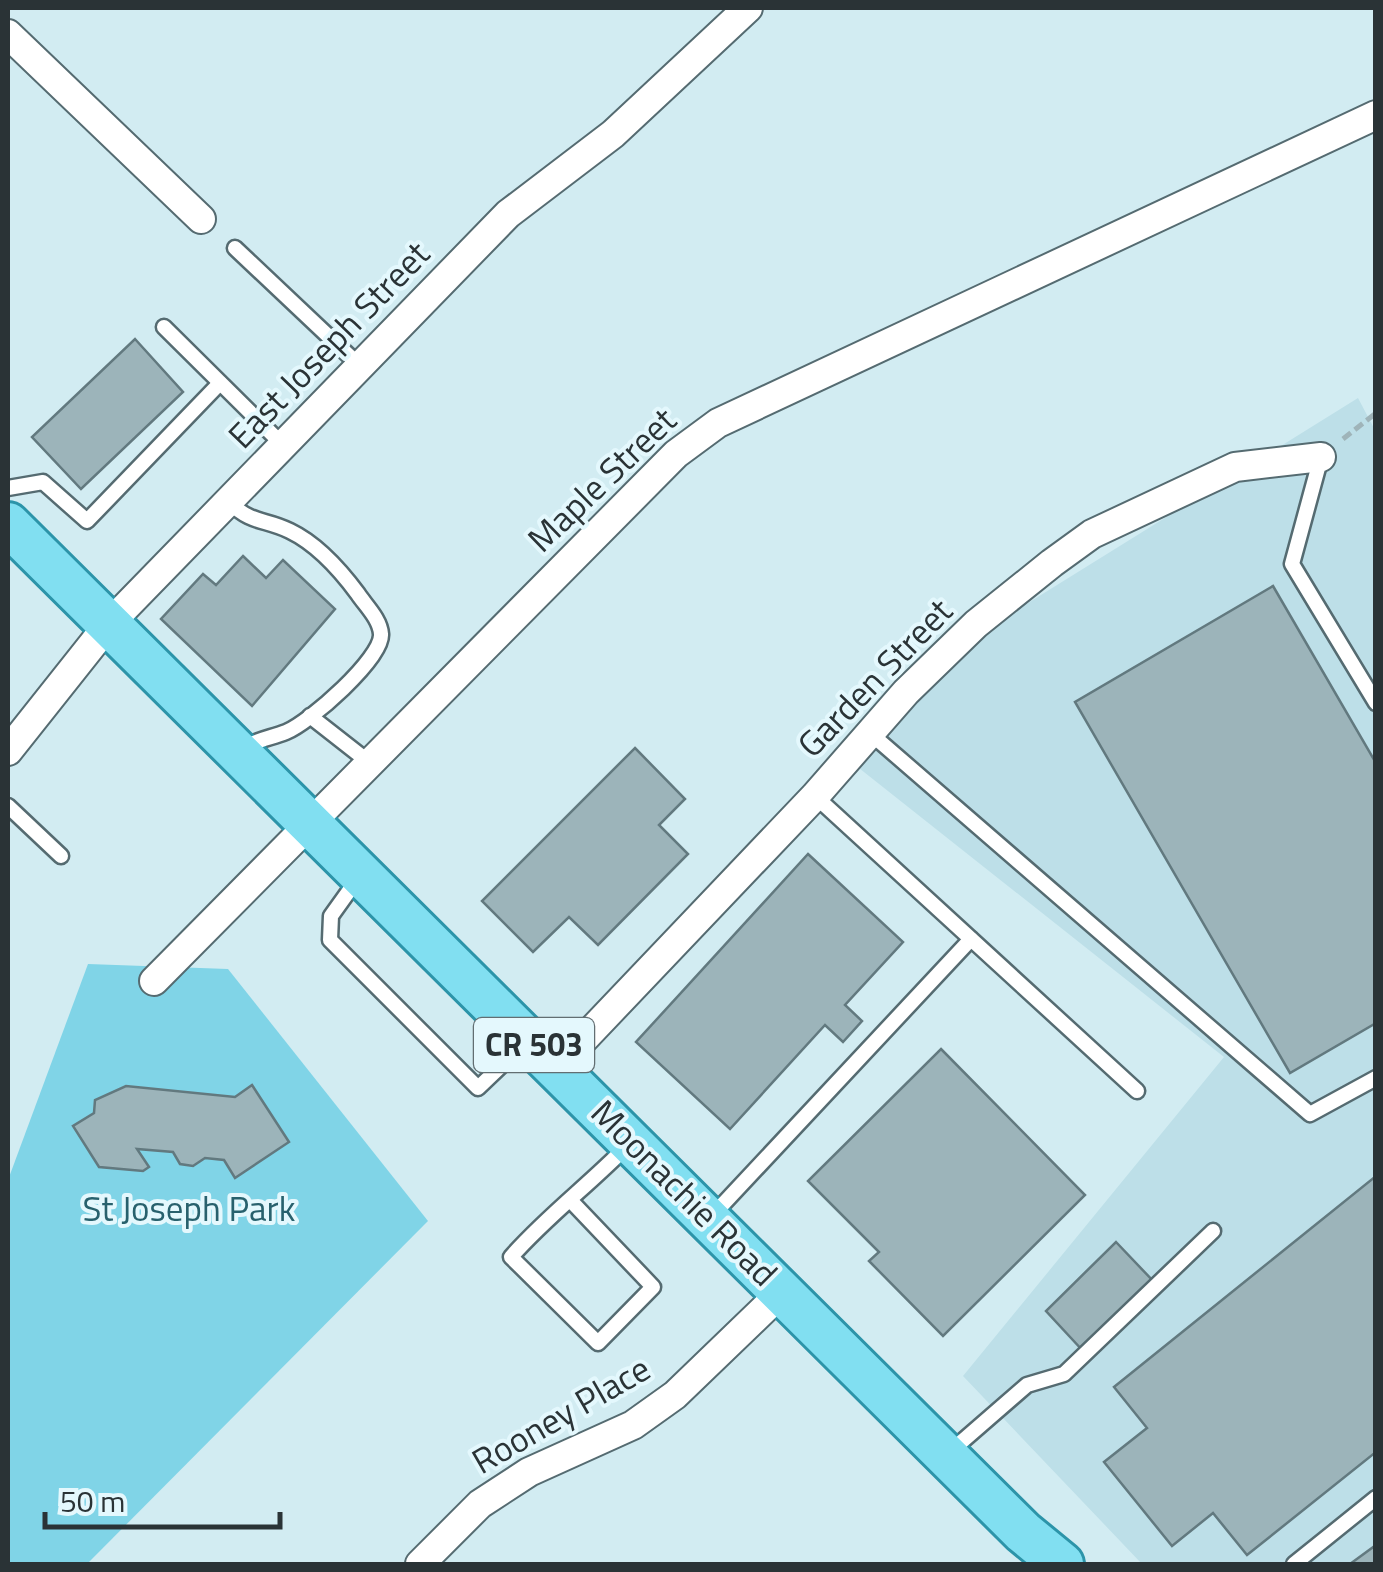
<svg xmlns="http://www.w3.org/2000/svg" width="1383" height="1572" font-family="'Titillium Web',sans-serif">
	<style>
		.built { fill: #bddfe8 }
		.green { fill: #80d4e7 }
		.building { fill: #9cb4ba; stroke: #62797f; stroke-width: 2.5 }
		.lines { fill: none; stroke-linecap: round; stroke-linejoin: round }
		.service-casing { stroke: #556b71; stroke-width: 19 }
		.minor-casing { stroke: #556b71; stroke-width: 32 }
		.primary-casing { stroke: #2c94a9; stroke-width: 48 }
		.path { stroke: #9fb4b9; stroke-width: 5; stroke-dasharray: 10 5; stroke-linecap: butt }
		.service { stroke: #fff; stroke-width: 14 }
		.minor { stroke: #fff; stroke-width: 28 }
		.primary { stroke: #81dff1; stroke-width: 42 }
		.labels { text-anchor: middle; stroke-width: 8; stroke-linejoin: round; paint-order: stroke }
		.shield { fill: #e4f8fd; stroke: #626e72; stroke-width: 2.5 }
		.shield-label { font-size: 32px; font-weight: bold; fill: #2a3336 }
		.street-label { font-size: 35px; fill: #2a3336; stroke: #e4f8fd }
		.park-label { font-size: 35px; fill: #28616d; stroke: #e4f8fd }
	</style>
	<rect width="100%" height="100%" fill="#d2ecf2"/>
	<!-- built -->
	<path class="built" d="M1358,398l18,34 -1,1132h-233l-179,-188 261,-319 -379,-300 88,-95z"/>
	<!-- green -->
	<path class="green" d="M88,964l140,5 200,252 -341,343h-79v-384z"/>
	<!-- building -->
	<g class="building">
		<path d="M135,339l48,53 -102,97 -49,-52z"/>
		<path d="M243,556l23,22 17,-18 52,49 -83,97 -91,-87 42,-45 13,11z"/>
		<path d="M1273,586l103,177v260l-86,50 -215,-371z"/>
		<path d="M635,748l50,51 -26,26 29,29 -90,91 -29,-28 -36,35 -51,-51z"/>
		<path d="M808,854l95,88 -58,63 17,16 -19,21 -18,-17 -95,104 -94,-87z"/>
		<path d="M941,1049l144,146 -142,141 -74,-75 10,-9 -71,-71z"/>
		<path d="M252,1085l37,57 -54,36 -11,-18 -19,-2 -12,8 -13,-2 -7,-12 -36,-3 12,18 -6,4 -44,-4 -26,-41 21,-13 1,-13 31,-14 109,11z"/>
		<path d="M1376,1176v276l-129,103 -34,-42 -41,33 -68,-84 43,-34 -33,-41z"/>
		<path d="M1116,1242l39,41 -71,69 -38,-41z"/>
		<path d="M1376,1545v19h-26z"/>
	</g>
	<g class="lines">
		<defs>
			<g id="service">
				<path d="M235,248l126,119"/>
				<path d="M164,327l120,119"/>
				<path d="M1321,457l-29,107 84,139"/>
				<path d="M8,488l35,-6 44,39 133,-138"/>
				<path d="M229,502c24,23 35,16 61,29 27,13 51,40 68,63 8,12 22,25 23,40 2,24 -72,89 -95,98 -15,6 -28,7 -42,16"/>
				<path d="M310,716l60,47"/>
				<path d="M870,733l440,381 66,-36"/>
				<path d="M815,796l322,295"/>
				<path d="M8,806l53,50"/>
				<path d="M359,877l-28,39 -1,24 148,148 45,-43"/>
				<path d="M572,1202l81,85 -55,56 -87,-86c36,-41 78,-72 117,-112"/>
				<path d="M711,1217l260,-278"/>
				<path d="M951,1451l76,-66 37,-11 149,-143"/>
				<path d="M1294,1564l82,-66"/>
			</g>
			<g id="minor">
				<path d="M8,34l193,185"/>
				<path d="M8,751l100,-126 400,-411 105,-80 135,-126"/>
				<path d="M154,981l522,-527 42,-31 658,-308"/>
				<path d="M557,1067l258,-271 91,-104 70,-68 76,-61 40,-29 143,-67 86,-10"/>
				<path d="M420,1564l60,-60 49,-32 104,-47 42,-30 108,-104"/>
			</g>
			<path id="primary" d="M8,524l1015,1008 39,32"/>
		</defs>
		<!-- service casing -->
		<use href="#service" class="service-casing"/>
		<!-- minor casing -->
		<use href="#minor" class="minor-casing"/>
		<!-- primary casing -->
		<use href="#primary" class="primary-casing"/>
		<!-- path -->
		<path class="path" d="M1343,439l33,-26"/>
		<!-- service -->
		<use href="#service" class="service"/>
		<!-- minor -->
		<use href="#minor" class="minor"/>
		<!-- primary -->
		<use href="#primary" class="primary"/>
	</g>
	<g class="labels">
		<!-- shield labels -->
		<rect class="shield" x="474" y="1018" width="120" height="54" rx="8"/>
		<g class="shield-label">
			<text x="534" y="1056">CR 503</text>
		</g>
		<!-- street labels -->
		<g class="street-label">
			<text transform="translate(329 345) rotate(-46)" y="12">East Joseph Street</text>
			<text transform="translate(602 480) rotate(-44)" y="12">Maple Street</text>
			<text transform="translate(875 678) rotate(-46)" y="12">Garden Street</text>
			<text transform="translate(684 1193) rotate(45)" y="12">Moonachie Road</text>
			<text transform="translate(561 1415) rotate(-30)" y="12">Rooney Place</text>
		</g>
		<!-- park labels -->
		<g class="park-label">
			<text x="189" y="1221">St Joseph Park</text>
		</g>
	</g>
	<!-- border -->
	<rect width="1383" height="1572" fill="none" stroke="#2a3336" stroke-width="20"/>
	<!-- scale -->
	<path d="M45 1512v15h235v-15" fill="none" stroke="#2a3336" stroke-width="5"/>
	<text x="60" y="1512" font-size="30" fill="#2a3336" stroke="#e4f8fd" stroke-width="8" paint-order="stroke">50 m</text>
</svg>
